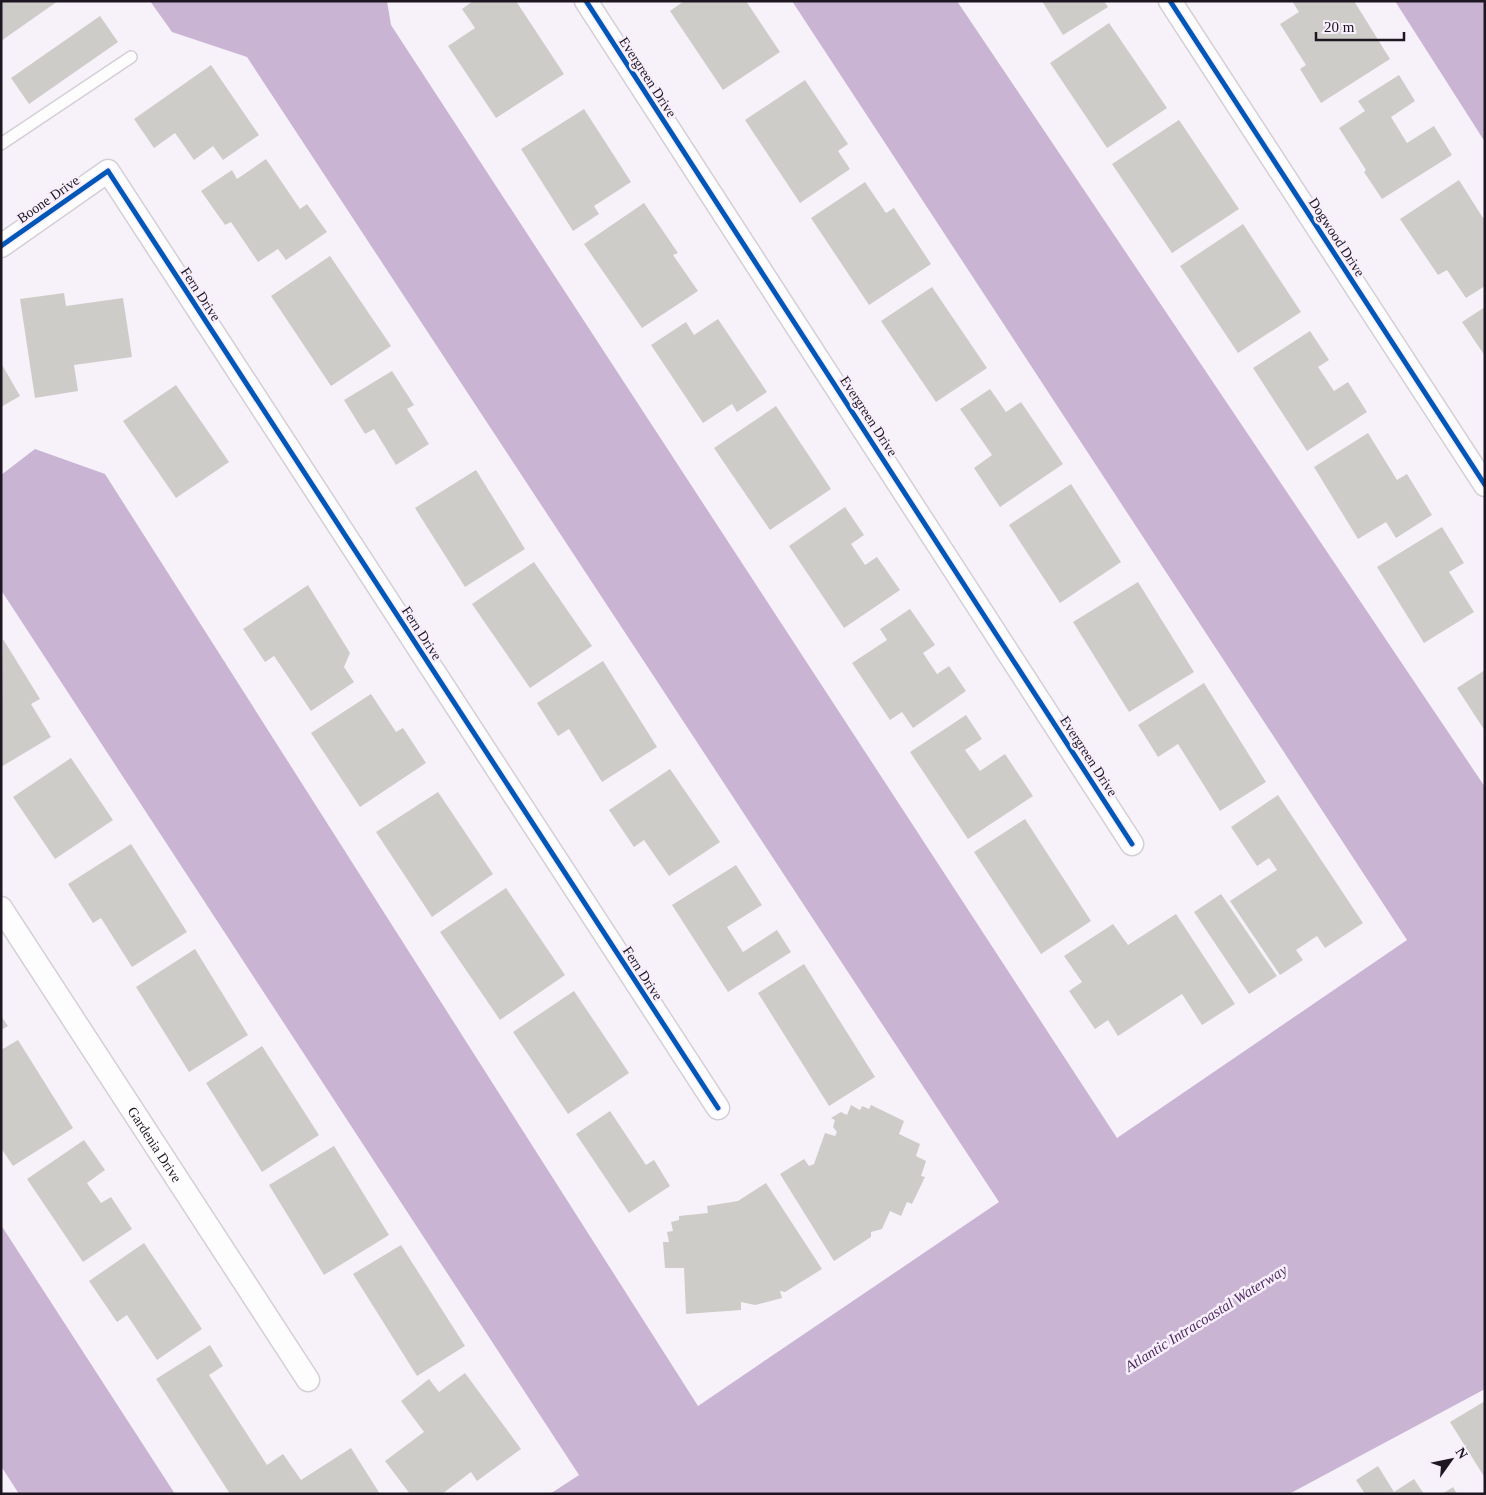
<svg xmlns="http://www.w3.org/2000/svg" width="1486" height="1495" font-family="Georgia,serif">
	<style>
		.water { fill: #c9b4d4 }
		.building { fill: #ceccc8 }
		.lines { fill: none; stroke-linecap: round; stroke-linejoin: round }
		.service-casing { stroke: #d4ced7; stroke-width: 14 }
		.minor-casing { stroke: #d4ced7; stroke-width: 25 }
		.service { stroke: #fefdfe; stroke-width: 11 }
		.minor { stroke: #fefdfe; stroke-width: 22 }
		.cycleway-casing { stroke: #f8effc; stroke-width: 8 }
		.cycleway { stroke: #0057b8; stroke-width: 5 }
		.labels { text-anchor: middle; stroke-width: 5; stroke-linejoin: round; paint-order: stroke }
		.street-label { font-size: 14px; fill: #1e1621; stroke: #f8effc }
		.water-label { font-size: 15px; font-style: italic; fill: #4d2a5f; stroke: #f8effc }
	</style>
	<rect width="100%" height="100%" fill="#f7f2f9"/>
	<!-- water -->
	<g class="water">
		<path d="M150,1h237l4,24 726,1113 290,-198 -615,-939h165l528,786v602l-196,105h-739l29,-19 -578,-885v-115l34,-26 70,25 593,932 301,-204 -752,-1145 -75,-25z"/>
		<path d="M1395,1h90v141z"/>
		<path d="M1,1225l174,269h-156l-18,-28z"/>
	</g>
	<!-- building -->
	<g class="building">
		<path d="M1,1h57l-57,40z"/>
		<path d="M473,1h43l48,73 -68,44 -48,-72 27,-18 -13,-19z"/>
		<path d="M684,1h62l34,51 -57,38 -53,-79z"/>
		<path d="M1042,1h62l4,6 -45,28z"/>
		<path d="M1292,1h62l36,58 -69,44 -21,-34 6,-4 -26,-41 19,-12z"/>
		<path d="M100,16l18,26 -89,62 -18,-26z"/>
		<path d="M1109,23l58,85 -60,40 -57,-85z"/>
		<path d="M211,65l48,70 -36,25 -10,-14 -19,14 -19,-27 -21,15 -20,-29z"/>
		<path d="M1399,75l16,26 -24,16 16,26 27,-17 18,29 -70,44 -18,-27 2,-2 -27,-42 26,-17 -7,-10z"/>
		<path d="M805,80l43,64 -10,7 12,18 -50,34 -55,-83z"/>
		<path d="M584,109l47,73 -37,24 5,8 -26,17 -52,-82z"/>
		<path d="M1179,120l60,89 -67,44 -60,-89z"/>
		<path d="M266,159l34,50 7,-5 20,28 -41,28 -8,-11 -20,13 -27,-40 -6,3 -24,-34 31,-21 5,9z"/>
		<path d="M1459,180l24,38 2,-2v70l-19,12 -19,-28 -9,5 -38,-56z"/>
		<path d="M865,182l21,31 8,-5 37,56 -62,41 -58,-87z"/>
		<path d="M644,203l34,50 -5,2 25,36 -56,37 -58,-84z"/>
		<path d="M1243,224l58,88 -63,41 -58,-87z"/>
		<path d="M330,256l61,90 -60,40 -60,-90z"/>
		<path d="M932,287l55,81 -51,34 -55,-81z"/>
		<path d="M64,293l2,13 57,-8 9,59 -58,8 4,26 -43,7 -15,-99z"/>
		<path d="M1485,307v49l-23,-34z"/>
		<path d="M718,319l49,73 -30,20 -5,-8 -29,19 -52,-78 35,-23 8,13z"/>
		<path d="M1310,331l19,29 -11,7 16,24 14,-9 19,30 -60,39 -54,-83z"/>
		<path d="M1,363l19,33 -19,11z"/>
		<path d="M392,371l22,34 -7,4 22,35 -33,21 -22,-36 -9,5 -21,-34z"/>
		<path d="M176,385l53,77 -53,36 -53,-77z"/>
		<path d="M990,389l16,23 15,-10 42,62 -63,43 -26,-39 18,-13 -32,-46z"/>
		<path d="M776,406l55,83 -61,41 -56,-82z"/>
		<path d="M1368,433l29,47 10,-6 25,41 -36,23 -10,-16 -28,17 -44,-72z"/>
		<path d="M476,470l49,79 -60,38 -50,-79z"/>
		<path d="M1071,484l50,78 -61,41 -51,-78z"/>
		<path d="M845,507l19,28 -13,9 14,21 12,-8 23,33 -56,38 -55,-82z"/>
		<path d="M1442,527l22,36 -15,9 25,40 -50,31 -47,-76z"/>
		<path d="M534,562l58,84 -62,42 -58,-84z"/>
		<path d="M1138,582l56,90 -65,40 -56,-90z"/>
		<path d="M308,585l42,68 -6,14 10,15 -43,29 -37,-55 -9,6 -22,-33z"/>
		<path d="M910,609l25,36 -12,8 14,21 12,-8 17,25 -53,37 -11,-16 -12,8 -38,-57 35,-23 -7,-11z"/>
		<path d="M3,639l37,60 -9,5 20,33 -50,30z"/>
		<path d="M603,661l54,86 -55,35 -33,-53 -11,7 -21,-33z"/>
		<path d="M1485,670v61l-28,-43z"/>
		<path d="M1204,683l62,99 -46,29 -42,-67 -20,13 -20,-32z"/>
		<path d="M371,694l25,38 7,-4 23,35 -66,44 -49,-74z"/>
		<path d="M966,715l16,24 -17,11 15,21 25,-17 28,42 -65,43 -58,-87z"/>
		<path d="M71,758l42,62 -58,39 -42,-62z"/>
		<path d="M670,769l50,73 -51,34 -25,-36 -10,7 -25,-37z"/>
		<path d="M438,792l55,82 -61,43 -56,-85z"/>
		<path d="M1278,795l85,128 -38,25 -8,-12 -21,14 7,10 -23,15 -50,-74 47,-31 -8,-12 -12,8 -26,-39z"/>
		<path d="M1025,819l66,102 -50,33 -67,-102z"/>
		<path d="M131,844l56,88 -55,35 -31,-49 -8,5 -25,-39z"/>
		<path d="M736,865l26,40 -35,22 16,25 34,-22 14,22 -63,40 -56,-87z"/>
		<path d="M506,888l59,87 -65,45 -60,-88z"/>
		<path d="M1221,894l56,82 -28,18 -55,-82z"/>
		<path d="M1176,914l59,90 -33,21 -20,-31 -64,42 -10,-16 -13,9 -26,-38 13,-9 -18,-26 49,-32 15,21z"/>
		<path d="M195,949l53,86 -59,37 -53,-85z"/>
		<path d="M804,964l71,113 -46,29 -71,-113z"/>
		<path d="M574,991l55,82 -61,41 -55,-82z"/>
		<path d="M1,1016l7,10 -7,4z"/>
		<path d="M18,1040l55,88 -60,38 -12,-18v-98z"/>
		<path d="M262,1046l57,89 -57,37 -56,-89z"/>
		<path d="M851,1105l9,5 2,-4 7,3 2,-4 33,16 -5,13 21,10 -4,12 10,5 -5,15 4,1 -13,27 -5,-2 -6,14 -11,-5 -8,18 -11,3v5l-37,24 -54,-87 24,-15 5,7 5,-2 11,-31 10,3 2,-4 -4,-5 2,-7 -4,-2 10,-6 6,3z"/>
		<path d="M610,1111l36,54 8,-5 16,26 -41,27 -53,-79z"/>
		<path d="M84,1140l21,30 -18,13 14,20 10,-6 21,32 -49,33 -56,-83z"/>
		<path d="M334,1146l55,89 -65,40 -55,-90z"/>
		<path d="M766,1183l56,86 -37,23 -5,-1 2,7 -27,7 -14,-3v8l-55,4 -2,-46h-19l-2,-26h6l-2,-10 6,-1 -2,-9 8,-2v-4l29,-3 -1,-7 31,-5z"/>
		<path d="M144,1243l58,86 -45,31 -30,-45 -10,7 -28,-41z"/>
		<path d="M401,1245l64,101 -48,30 -64,-102z"/>
		<path d="M210,1345l13,21 -14,9 58,90 16,-11 18,26 50,-32 29,46h-150l-74,-115z"/>
		<path d="M465,1373l56,76 -44,32 -6,-9 -29,22h-32l-25,-33 39,-29 -23,-31 28,-22 10,13z"/>
		<path d="M1485,1401v77l-35,-56z"/>
		<path d="M1378,1466l16,26 20,-13 10,15h-59l-9,-14z"/>
		<path d="M1453,1487l4,7h-15z"/>
	</g>
	<g class="lines">
		<defs>
			<path id="service" d="M1,144l130,-87"/>
			<g id="minor">
				<path d="M586,1l546,843"/>
				<path d="M1170,1l315,484"/>
				<path d="M1,246l107,-75 610,937"/>
				<path id="s1" d="M1,908l307,472"/>
			</g>
		</defs>
		<!-- service casing -->
		<use href="#service" class="service-casing"/>
		<!-- minor casing -->
		<use href="#minor" class="minor-casing"/>
		<!-- service -->
		<use href="#service" class="service"/>
		<!-- minor -->
		<use href="#minor" class="minor"/>
		<defs>
			<g id="cycleway">
				<path d="M586,1l546,843"/>
				<path d="M1170,1l315,484"/>
				<path d="M1,246l107,-75 610,937"/>
			</g>
		</defs>
		<!-- cycleway casing -->
		<use href="#cycleway" class="cycleway-casing"/>
		<!-- cycleway -->
		<use href="#cycleway" class="cycleway"/>
	</g>
	<g class="labels">
		<!-- street labels -->
		<g class="street-label">
			<text transform="translate(648 77) rotate(57)" y="5">Evergreen Drive</text>
			<text transform="translate(48 199) rotate(-35)" y="5">Boone Drive</text>
			<text transform="translate(1337 237) rotate(57)" y="5">Dogwood Drive</text>
			<text transform="translate(201 294) rotate(57)" y="5">Fern Drive</text>
			<text transform="translate(869 416) rotate(57)" y="5">Evergreen Drive</text>
			<text transform="translate(422 633) rotate(57)" y="5">Fern Drive</text>
			<text transform="translate(1089 756) rotate(57)" y="5">Evergreen Drive</text>
			<text transform="translate(643 973) rotate(57)" y="5">Fern Drive</text>
			<text dy="5" stroke="none"><textPath href="#s1" startOffset="282">Gardenia Drive</textPath></text>
		</g>
		<!-- water labels -->
		<g class="water-label">
			<text transform="translate(1206 1318) rotate(-32)" y="5">Atlantic Intracoastal Waterway</text>
		</g>
	</g>
	<!-- border -->
	<rect width="1486" height="1495" fill="none" stroke="#1e1621" stroke-width="5"/>
	<!-- north arrow -->
	<g transform="translate(1451 1460) rotate(57)" stroke="#f8effc" stroke-width="4" paint-order="stroke">
	<path d="M0-4L9 19L0 12L-9 19Z" fill="#1e1621"/>
	<text y="-8" font-size="14" font-weight="bold" text-anchor="middle" fill="#1e1621">N</text>
	</g>
	<!-- scale -->
	<path d="M1316 32v8h88v-8" fill="none" stroke="#1e1621" stroke-width="2.5"/>
	<text x="1324" y="32" font-size="15" fill="#1e1621" stroke="#f8effc" stroke-width="4" paint-order="stroke">20 m</text>
</svg>
